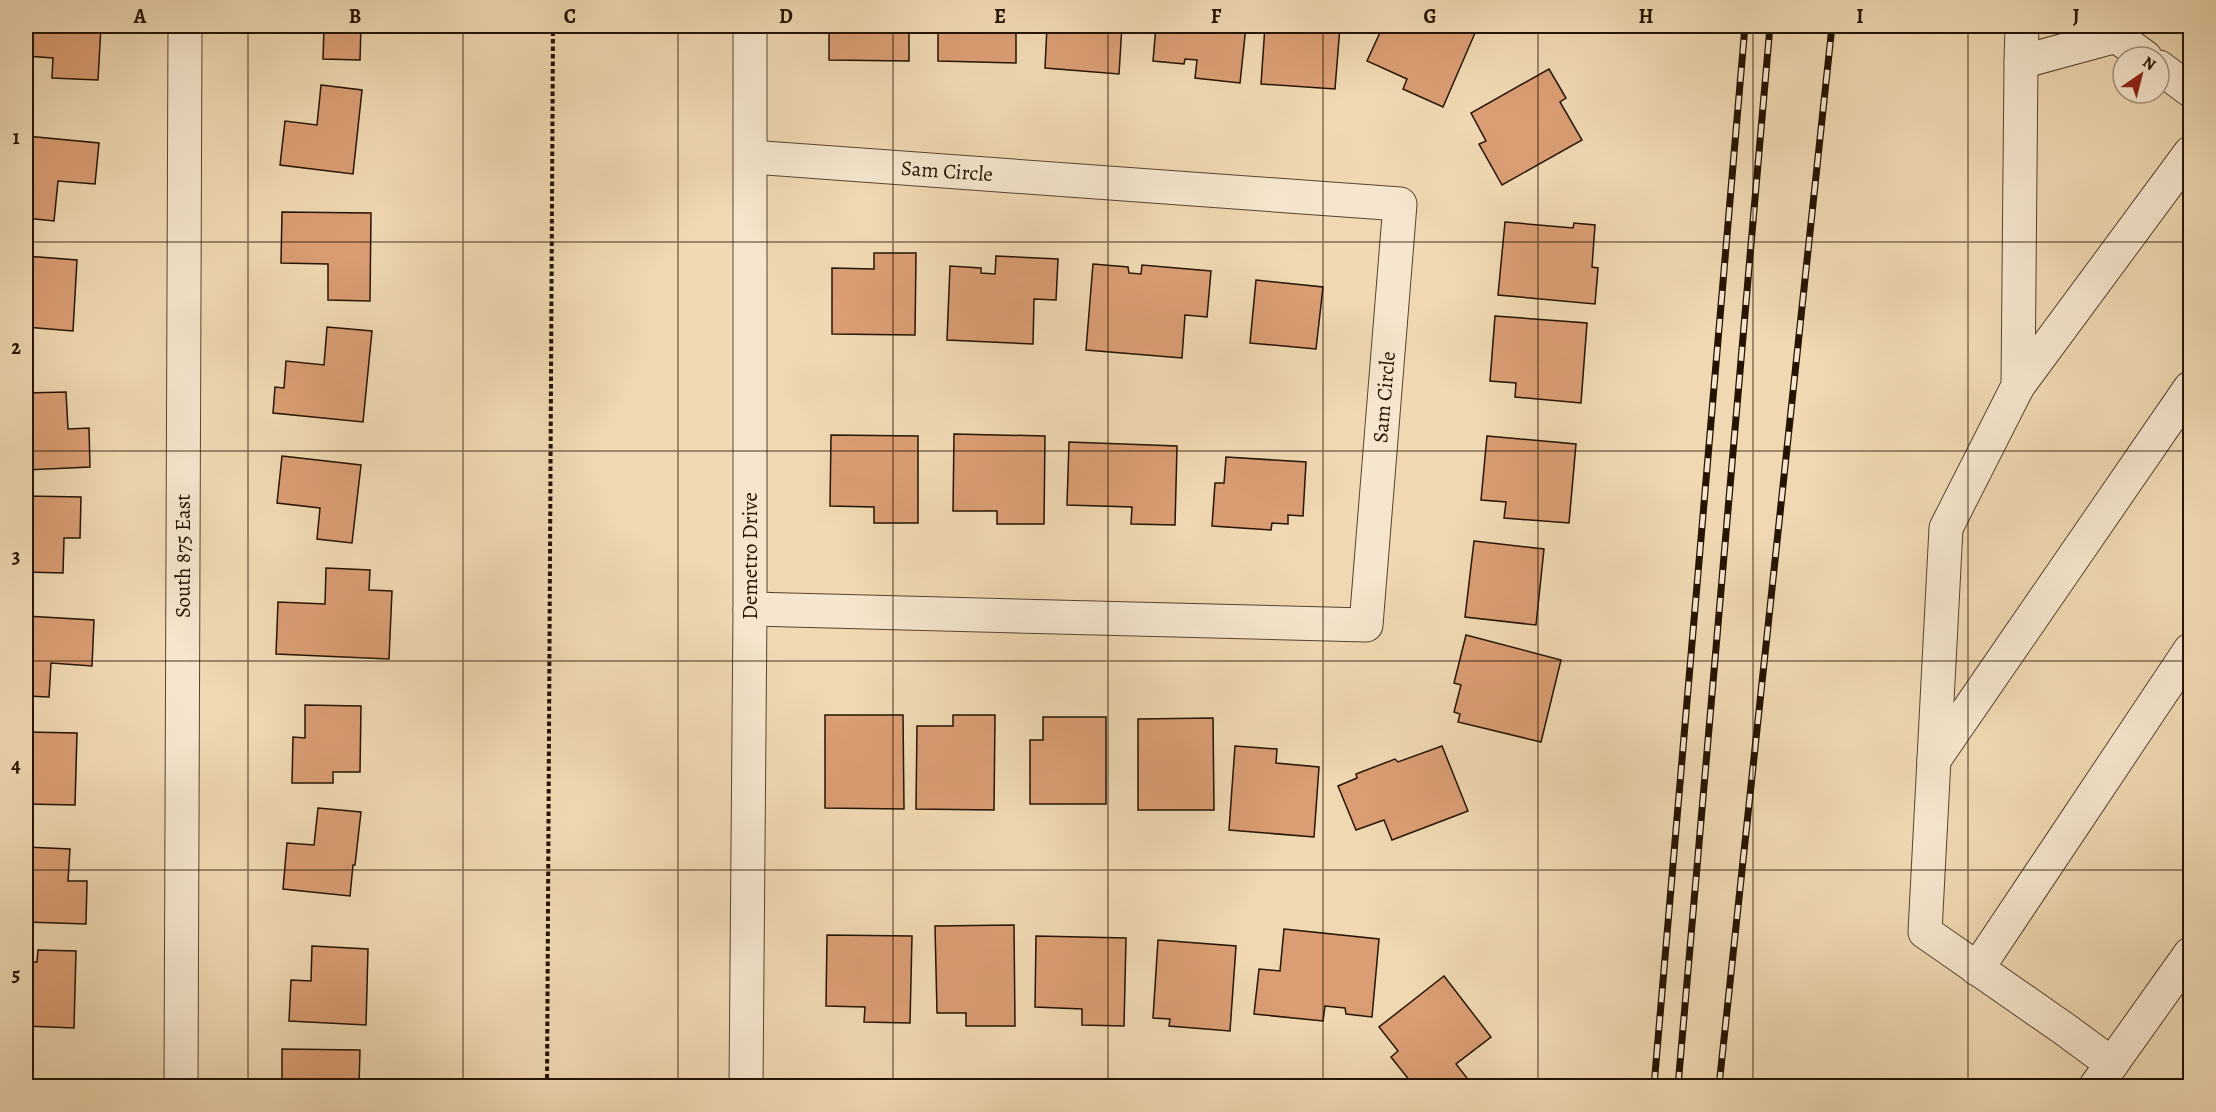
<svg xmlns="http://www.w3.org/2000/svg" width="2216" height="1112" font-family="Alegreya,serif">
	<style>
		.building { fill: #da9d74; stroke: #251302; stroke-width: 1.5 }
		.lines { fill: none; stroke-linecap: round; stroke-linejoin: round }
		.minor-casing { stroke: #58442e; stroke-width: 35 }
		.path { stroke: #251302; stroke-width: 4; stroke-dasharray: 4.5 3; stroke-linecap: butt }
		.minor { stroke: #f5e6cd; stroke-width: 33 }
		.rail-casing { stroke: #251302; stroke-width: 7 }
		.rail { stroke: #f5e6cd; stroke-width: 4.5; stroke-dasharray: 14; stroke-linecap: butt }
		.grid { fill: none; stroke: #251302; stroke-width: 1.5; stroke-opacity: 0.55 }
		.labels { text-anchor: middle; stroke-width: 5; stroke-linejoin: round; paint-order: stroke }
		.street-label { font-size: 21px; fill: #251302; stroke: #f5e6cd }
		.neatline { fill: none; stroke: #251302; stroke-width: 2 }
		.grid-label { font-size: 20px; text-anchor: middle; font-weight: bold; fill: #251302 }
	</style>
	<rect width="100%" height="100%" fill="#efd8b2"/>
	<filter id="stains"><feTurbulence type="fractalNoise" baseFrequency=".00333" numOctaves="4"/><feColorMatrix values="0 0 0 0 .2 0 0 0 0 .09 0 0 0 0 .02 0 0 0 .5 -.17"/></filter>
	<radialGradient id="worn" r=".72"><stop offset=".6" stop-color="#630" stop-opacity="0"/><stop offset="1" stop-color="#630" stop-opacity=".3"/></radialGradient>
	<!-- building -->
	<g class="building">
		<path d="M26,26h75l-3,54 -46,-2 1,-20 -27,-2z"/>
		<path d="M324,26h37l-1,34 -37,-1z"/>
		<path d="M829,26h80v35l-80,-1z"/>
		<path d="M938,26h78v37l-78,-2z"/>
		<path d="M1047,26h75l-3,48 -74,-6z"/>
		<path d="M1156,26h90l-6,57 -45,-5 2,-18 -12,-1 -1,5 -31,-3z"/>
		<path d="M1265,26h75l-5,63 -74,-5z"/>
		<path d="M1383,26h75l17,7 -32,74 -40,-18 4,-10 -40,-18z"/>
		<path d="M1549,69l17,29 -6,4 22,38 -80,45 -23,-41 7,-3 -15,-28z"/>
		<path d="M321,85l41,5 -9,84 -73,-9 5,-44 32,4z"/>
		<path d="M26,136l73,7 -4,41 -37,-3 -4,40 -28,-3z"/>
		<path d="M282,212l89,1 -1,88 -42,-1v-36l-47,-1z"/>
		<path d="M1505,222l68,6 1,-5 21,2 -3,42 6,1 -3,36 -97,-9z"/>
		<path d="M874,253h42l-1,82 -83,-1v-66l42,1z"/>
		<path d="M26,256l51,4 -4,71 -47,-4z"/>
		<path d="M996,256l62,3 -2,41 -22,-1 -1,45 -86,-4 3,-74 31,2v5l14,1z"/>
		<path d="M1093,264l35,3 1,6 12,1 1,-9 69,6 -4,46 -22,-2 -3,43 -96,-8z"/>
		<path d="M1256,280l67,7 -7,62 -66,-6z"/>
		<path d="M1495,316l92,7 -6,80 -66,-6 1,-14 -26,-2z"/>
		<path d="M327,327l45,4 -9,91 -90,-9 2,-26 9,1 2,-27 38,4z"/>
		<path d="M66,392l2,37 21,-1 1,39 -64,3v-77z"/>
		<path d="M954,434l91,2 -1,88h-47v-13h-44z"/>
		<path d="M831,435l87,1v87h-44v-16l-44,-1z"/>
		<path d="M1487,436l89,8 -7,79 -65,-5 2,-16 -25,-2z"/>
		<path d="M1069,442l108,4 -2,79 -44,-1 1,-17 -65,-2z"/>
		<path d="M282,456l79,9 -9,78 -35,-4 3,-31 -43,-5z"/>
		<path d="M1226,457l80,5 -3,54 -15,-1v9l-16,-1 -1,7 -59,-4 3,-43h9z"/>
		<path d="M26,496l55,1 -1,41h-16l-1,35 -37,-1z"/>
		<path d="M1474,541l70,8 -8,76 -71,-8z"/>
		<path d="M326,568l44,2 -1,20 23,1 -3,68 -113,-5 2,-52 47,2z"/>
		<path d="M26,616l68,4 -2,46 -41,-3 -2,34 -23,-1z"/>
		<path d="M1466,635l95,25 -20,82 -83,-20 2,-8 -6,-2 7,-27 -7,-2z"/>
		<path d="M305,705l56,1 -1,66h-27v11h-41l1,-46 12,1z"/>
		<path d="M825,715h78l1,94 -79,-1z"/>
		<path d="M953,715h42l-1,95 -78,-1 1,-83h36z"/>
		<path d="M1043,717h63v87h-76v-64h13z"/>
		<path d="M1213,718l1,92h-76v-91z"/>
		<path d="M26,732l51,1 -2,72 -49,-1z"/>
		<path d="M1235,746l42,3 -1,14 43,4 -5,70 -85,-7z"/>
		<path d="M1442,746l26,65 -76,29 -8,-20 -28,10 -18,-44 19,-8 -1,-4 39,-15 3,3z"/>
		<path d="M318,808l43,4 -6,53h-2l-3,31 -67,-7 4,-46 27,2z"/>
		<path d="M26,847l44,2 -2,32h19l-1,43 -60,-2z"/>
		<path d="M1014,925l1,101h-49v-13h-29l-2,-87z"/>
		<path d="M1284,929l95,10 -7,78 -26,-3 -1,-6 -20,-2 -2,15 -69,-7 5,-45 21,2z"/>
		<path d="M827,935l85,1 -2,87 -46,-1 1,-15 -39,-1z"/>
		<path d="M1036,936l90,2 -2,88 -42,-1v-16l-47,-2z"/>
		<path d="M1158,940l78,6 -6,85 -61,-5 1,-7 -17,-1z"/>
		<path d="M312,946l56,3 -2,76 -77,-4 2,-41 20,1z"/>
		<path d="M38,950l38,1 -2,77 -48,-2v-64h11z"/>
		<path d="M1444,976l47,61 -35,27 11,14 -11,8h-42l-23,-29 7,-6 -19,-24z"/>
		<path d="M282,1049l78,1 -1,36h-77z"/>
	</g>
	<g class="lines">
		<defs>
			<g id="minor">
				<path d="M2021,62l1,-36"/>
				<path d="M2159,67l31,23"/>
				<path d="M2018,386l172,-233"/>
				<path d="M750,609l616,16 34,-421 -649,-47"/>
				<path d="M1934,760l256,-372"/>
				<path d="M1977,969l213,-319"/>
				<path d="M2112,1064l-49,-36 -138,-96 21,-404 72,-142 3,-324 95,-26 29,21"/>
				<path d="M181,1086l4,-1060"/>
				<path d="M746,1086l4,-477v-583"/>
				<path d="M2096,1086l94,-132"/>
			</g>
		</defs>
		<!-- minor casing -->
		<use href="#minor" class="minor-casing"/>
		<!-- path -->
		<path class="path" d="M547,1086l6,-1060"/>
		<!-- minor -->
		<use href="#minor" class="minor"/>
		<defs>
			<g id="rail">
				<path d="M1654,1086l91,-1060"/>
				<path d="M1678,1086l92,-1060"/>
				<path d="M1719,1086l113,-1060"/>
			</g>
		</defs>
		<!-- rail casing -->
		<use href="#rail" class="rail-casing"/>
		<!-- rail -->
		<use href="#rail" class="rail"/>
	</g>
	<!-- grid -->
	<path class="grid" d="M248,26v1060M463,26v1060M678,26v1060M893,26v1060M1108,26v1060M1323,26v1060M1538,26v1060M1753,26v1060M1968,26v1060M26,242h2164M26,451h2164M26,661h2164M26,870h2164"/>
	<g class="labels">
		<!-- street labels -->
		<g class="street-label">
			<text transform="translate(947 171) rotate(4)" y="7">Sam Circle</text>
			<text transform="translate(1384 397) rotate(-85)" y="7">Sam Circle</text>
			<text transform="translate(183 556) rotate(-90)" y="7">South 875 East</text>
			<text transform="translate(750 556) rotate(-90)" y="7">Demetro Drive</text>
		</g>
	</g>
	<!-- margin -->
	<rect width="2216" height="1112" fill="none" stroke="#efd8b2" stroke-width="66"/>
	<!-- north arrow -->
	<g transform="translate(2141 75) rotate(35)"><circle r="28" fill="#f5e6cd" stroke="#a2927c" stroke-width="1.5"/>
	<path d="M0-4.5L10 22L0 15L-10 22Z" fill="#8f2418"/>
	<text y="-9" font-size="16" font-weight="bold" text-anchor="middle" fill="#251302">N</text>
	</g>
	<rect x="33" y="33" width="2150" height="1046" class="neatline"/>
	<g class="grid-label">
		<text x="140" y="23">A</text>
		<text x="355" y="23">B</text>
		<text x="570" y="23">C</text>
		<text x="786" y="23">D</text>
		<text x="1000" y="23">E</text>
		<text x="1216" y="23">F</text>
		<text x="1430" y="23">G</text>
		<text x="1646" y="23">H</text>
		<text x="1860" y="23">I</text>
		<text x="2076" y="23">J</text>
		<text x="16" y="144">1</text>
		<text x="16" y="354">2</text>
		<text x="16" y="563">3</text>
		<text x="16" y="772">4</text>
		<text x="16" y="981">5</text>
	</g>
	<rect width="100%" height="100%" filter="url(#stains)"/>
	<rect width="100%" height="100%" fill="url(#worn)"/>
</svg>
